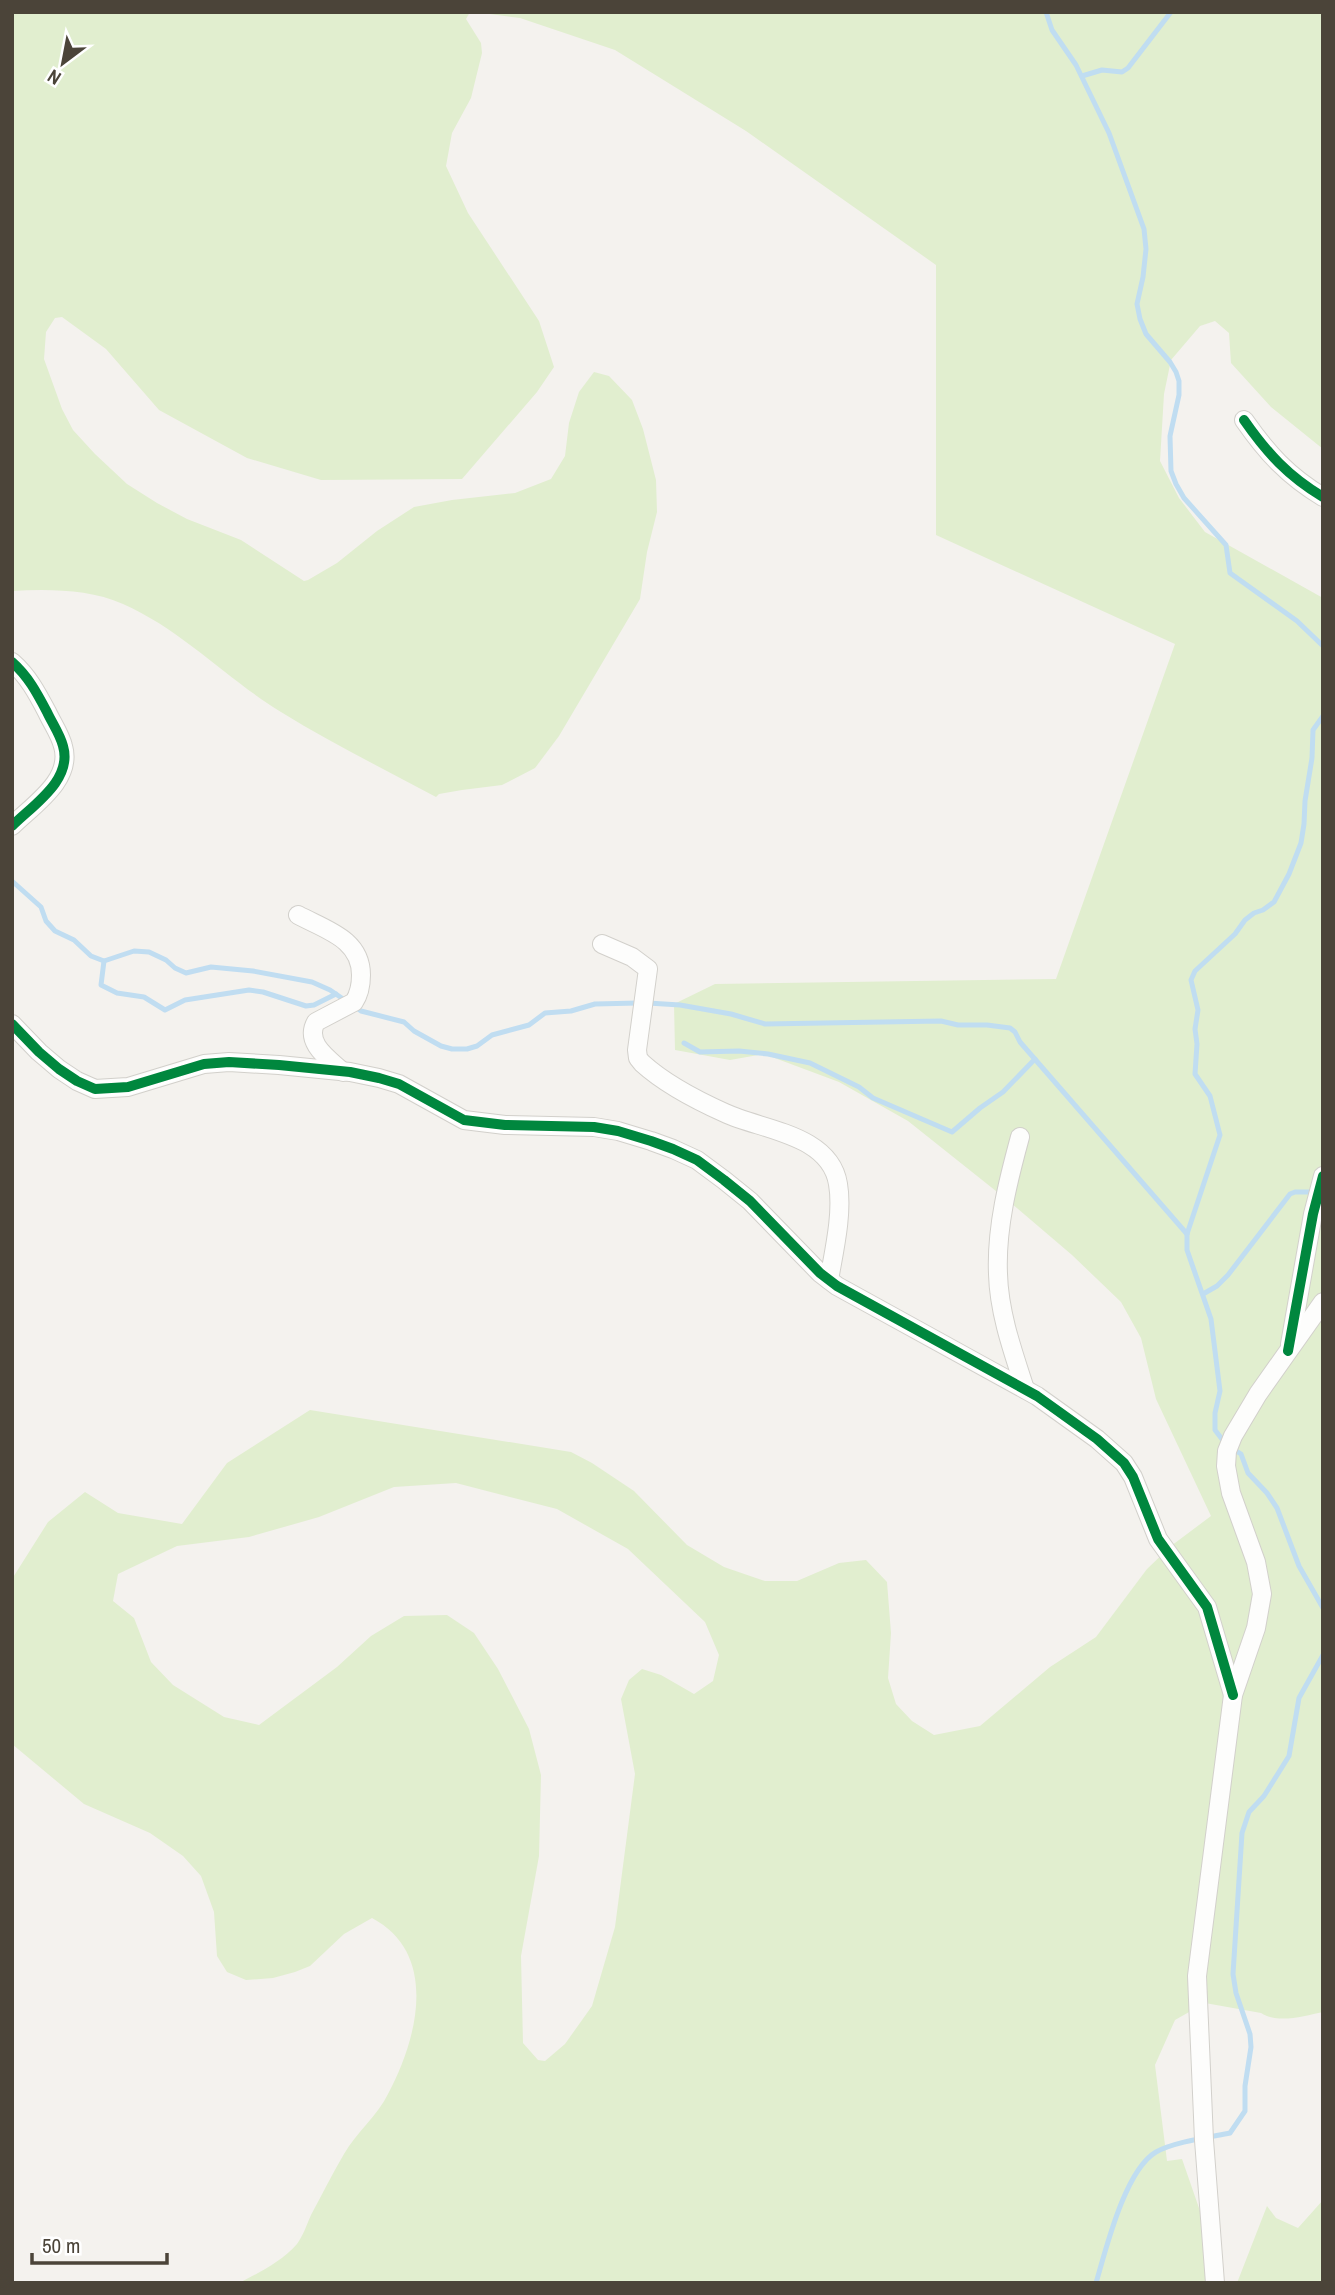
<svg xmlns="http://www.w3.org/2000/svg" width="1335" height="2295" font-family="'Archivo Narrow',sans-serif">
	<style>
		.green { fill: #e1eecf; fill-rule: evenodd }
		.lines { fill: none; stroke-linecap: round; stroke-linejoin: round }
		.stream { stroke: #c0ddf1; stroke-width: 5 }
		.street-casing { stroke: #d2d0cb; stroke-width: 20 }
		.street { stroke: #fdfdfc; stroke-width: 18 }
		.cycleway-casing { stroke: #fff; stroke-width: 15 }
		.cycleway { stroke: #00873e; stroke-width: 10 }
	</style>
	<rect width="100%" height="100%" fill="#f4f2ee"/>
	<!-- green -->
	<g class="green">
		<path d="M12,12h458l-4,7 15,24 1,10 -11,45 -19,35 -6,33 22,47 71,108 15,46 -17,25 -75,87 -141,1 -74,-22 -88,-48 -53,-61 -44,-32 -7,1 -9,14 -2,27 18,50 11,21 22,24 32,30 30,19 30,16 54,21 63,41 4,-1 29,-17 40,-32 37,-24 38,-7 63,-7 36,-14 14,-23 4,-33 10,-31 15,-20 15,4 23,24 11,29 13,51 1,32 -10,40 -7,47 -81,137 -24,32 -33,17 -40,5 -23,4 -3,3c-52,-28 -105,-54 -155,-85 -54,-33 -99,-82 -158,-108 -34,-15 -75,-15 -111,-13z"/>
		<path d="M475,12h848v437l-52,-42 -40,-44 -2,-30 -14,-12 -15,5 -29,34 -7,34 -4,67 19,37 26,34 118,66v1414c-19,4 -45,12 -62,1l-56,-10 -30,17 -20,45 12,96 15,-2 43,124h-986c21,-11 42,-21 58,-39 6,-8 10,-20 14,-29 11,-20 21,-41 33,-61 12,-21 34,-39 44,-60 29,-54 52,-140 -16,-176l-28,16 -34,32 -15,6 -22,6 -27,2 -19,-8 -10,-16 -3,-44 -13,-36 -18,-20 -33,-23 -66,-29 -72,-60v-165l36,-57 37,-30 33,21 64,11 45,-61 83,-53 261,42 21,11 42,28 53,54 37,22 41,14h32l42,-18 27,-3 21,22 4,51 -3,45 8,26 16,17 22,14 46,-9 70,-59 46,-30 51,-68 24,-23 40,-30 -55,-117 -15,-61 -20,-36 -49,-47 -61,-52 -103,-82 -69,-39 -75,-28 -34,6 -55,-10 -1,-46 41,-20 341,-5 119,-335 -239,-109v-270l-190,-134 -131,-81 -95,-32zM456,1483l101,26 71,40 77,73 14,33 -6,26 -19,13 -33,-19 -19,-6 -13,11 -8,19 14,75 -20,153 -23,79 -27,38 -20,17 -7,-1 -15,-17 -2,-87 18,-100 2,-81 -12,-46 -31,-60 -24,-36 -27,-18 -43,1 -33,20 -34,31 -78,58 -35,-8 -51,-32 -22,-23 -17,-44 -21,-17 5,-27 59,-28 72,-9 70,-20 75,-30z"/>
		<path d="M1323,2200v83h-86l30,-77 9,12 22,10z"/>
	</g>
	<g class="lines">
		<!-- stream -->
		<g class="stream">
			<path d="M1046,12l6,18 24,35 33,68 35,96 2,20 -3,28 -6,27 3,15 6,15 24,28 6,10 3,9v14l-9,41 1,35 5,13 8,14 42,47 4,28 67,48 26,25"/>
			<path d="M1082,76l20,-6 20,2 6,-4 43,-56"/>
			<path d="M12,881l29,26 5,14 9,10 19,9 17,16 13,5 30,-10 15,1 17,8 9,8 11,5 25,-6 42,4 59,11 18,8 16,11"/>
			<path d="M104,961l-3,24 16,8 27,4 21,13 20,-10 64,-10 14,2 43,14 8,-1 22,-11"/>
			<path d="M648,1003l32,2 51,9 34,10 176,-3 17,4h29l23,3 5,4 5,10 167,192"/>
			<path d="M354,1006l7,5 43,11 10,9 27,15 11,3h15l10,-3 15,-11 37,-10 16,-12 26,-2 24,-7 43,-1"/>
			<path d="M684,1043l16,9 39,-1 29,3 42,9 49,24 14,11 79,34 28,-24 23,-16 32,-33"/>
			<path d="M1203,1294l14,-8 11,-11 62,-81 5,-2h19"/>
			<path d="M1225,1443l-10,-13v-17l5,-22 -9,-72 -24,-69v-16l33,-99 -10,-39 -15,-22 2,-30 -2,-15 3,-19 -7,-30 4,-9 40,-37 10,-14 9,-7 9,-3 11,-8 15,-28 12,-31 3,-19 1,-23 7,-43 1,-28 10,-14"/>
			<path d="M1233,1449l8,5 7,19 19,20 10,15 22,58 24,42"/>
			<path d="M1096,2283c10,-34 29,-113 60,-131 17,-10 54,-15 74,-19l15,-22v-25l6,-39 -1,-13 -14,-41 -3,-19 9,-141 7,-21 15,-16 25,-40 10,-58 24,-43"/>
		</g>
		<defs>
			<g id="street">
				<path d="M1244,420c23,33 44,56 79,77"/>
				<path d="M12,662c16,14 25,31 35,50 5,11 13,22 16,34 10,34 -30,59 -51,80"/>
				<path d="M298,915c28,15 63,24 63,60 0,10 -1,18 -7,27l-38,20c-12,21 13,37 27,50"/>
				<path d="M602,944l30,13 16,12 -11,81 1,8 4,5c23,21 54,37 83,50 36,17 105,21 113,71 5,29 -4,67 -9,96"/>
				<path d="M12,1024l27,28 20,17 18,12 18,8 33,-2 76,-23 25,-2 50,3 71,7 29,6 20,6 65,36 41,5 89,2 24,4 33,10 22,8 24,11 27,20 26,21 70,72 17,13 200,110 60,43 27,24 9,14 25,62 49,68 26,88"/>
				<path d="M1020,1137c-12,44 -24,91 -22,137 1,39 15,78 27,115"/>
				<path d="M1290,1344l23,-130 10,-38"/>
				<path d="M1215,2283l-11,-143 -7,-164 36,-281 23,-67 6,-34 -6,-32 -25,-69 -5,-27 1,-15 6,-15 25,-42 65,-92"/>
			</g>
		</defs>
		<!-- street casing -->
		<use href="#street" class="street-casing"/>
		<!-- street -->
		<use href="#street" class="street"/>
		<defs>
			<g id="cycleway">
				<path d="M1244,420c23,33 44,56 79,77"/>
				<path d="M12,662c16,14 25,31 35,50 5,11 13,22 16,34 10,34 -30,59 -51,80"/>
				<path d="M12,1024l27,28 20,17 18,12 18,8 33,-2 76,-23 25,-2 50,3 71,7 29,6 20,6 65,36 41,5 89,2 24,4 33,10 22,8 24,11 27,20 26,21 70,72 17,13 200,110 60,43 27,24 9,14 25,62 49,68 26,88"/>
				<path d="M1288,1351l25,-137 10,-38"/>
			</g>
		</defs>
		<!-- cycleway casing -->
		<use href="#cycleway" class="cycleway-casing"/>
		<!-- cycleway -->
		<use href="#cycleway" class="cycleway"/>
	</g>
	<!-- border -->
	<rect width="1335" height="2295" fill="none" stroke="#4b4439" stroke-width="28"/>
	<!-- north arrow -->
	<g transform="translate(63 63) rotate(212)" stroke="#ffffff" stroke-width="5" paint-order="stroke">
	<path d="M0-5L12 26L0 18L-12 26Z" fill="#4b4439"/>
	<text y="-10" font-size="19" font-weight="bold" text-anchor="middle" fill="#4b4439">N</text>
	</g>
	<!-- scale -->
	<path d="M32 2253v10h135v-10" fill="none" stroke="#4b4439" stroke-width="3.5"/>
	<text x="42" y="2253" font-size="21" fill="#4b4439" stroke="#ffffff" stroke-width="5" paint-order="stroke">50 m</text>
</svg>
